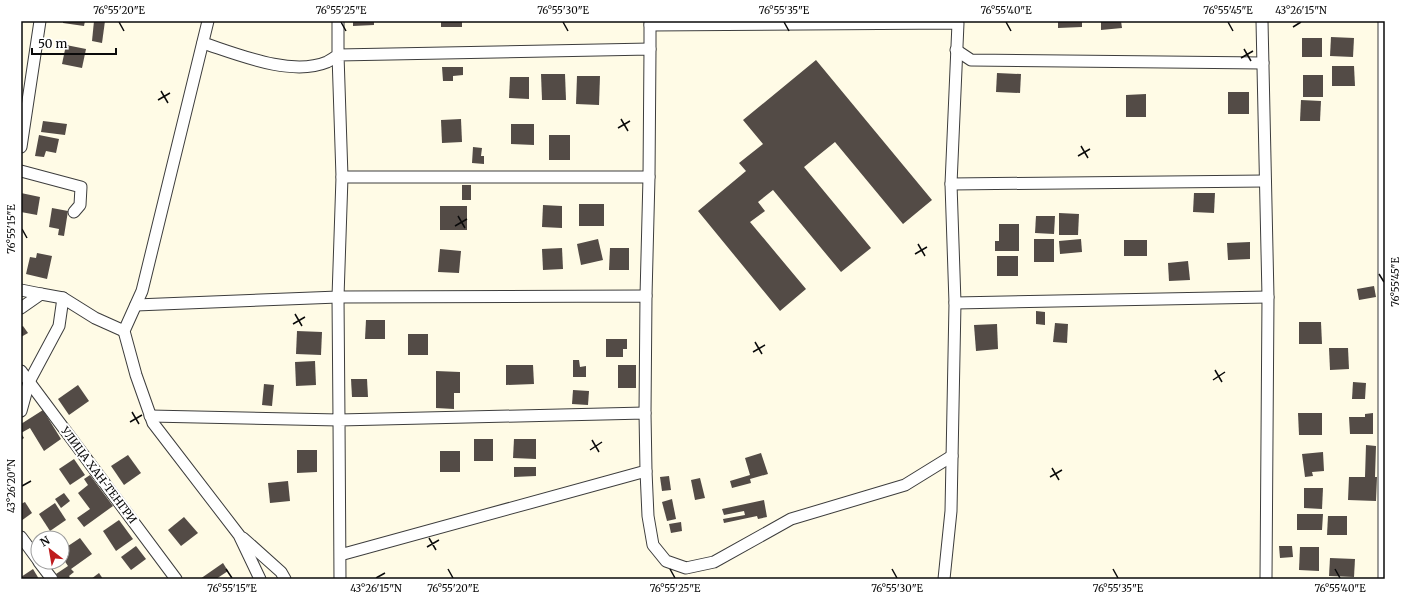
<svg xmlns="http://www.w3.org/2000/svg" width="1406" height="600" font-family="Merriweather,serif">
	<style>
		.building { fill: #534b46 }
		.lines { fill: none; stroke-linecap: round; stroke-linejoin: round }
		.street-casing { stroke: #3d3d3d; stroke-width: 13 }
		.street { stroke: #fff; stroke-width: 11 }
		.ticks { fill: none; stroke: #0a0a0a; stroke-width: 1.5 }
		.labels { text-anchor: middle; stroke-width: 4; stroke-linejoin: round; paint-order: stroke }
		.street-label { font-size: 11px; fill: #0a0a0a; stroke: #fff }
		.neatline { fill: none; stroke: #0a0a0a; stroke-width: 1.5 }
		.ticks-label { font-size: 10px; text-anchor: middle; fill: #0a0a0a }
	</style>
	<rect width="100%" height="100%" fill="#fffbe6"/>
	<!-- building -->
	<g class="building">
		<path d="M63,21h22l-1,5 -21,-3z"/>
		<path d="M94,21h11l-3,22 -10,-2z"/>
		<path d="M353,21h21v4l-21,1z"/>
		<rect x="441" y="21" width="21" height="6"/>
		<path d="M1058,21h24v6l-24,1z"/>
		<path d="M1101,21h20l1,7 -21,2z"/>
		<path d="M1331,37l23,1 -1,19 -23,-1z"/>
		<rect x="1302" y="38" width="20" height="19"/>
		<path d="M66,45l20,4 -4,19 -20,-4z"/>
		<path d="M816,60l116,140 -29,24 -68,-82 -31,25 67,81 -30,24 -68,-82 -15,12 7,9 -15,11 56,67 -26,22 -82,-100 48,-40 -7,-8 24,-19 -20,-24z"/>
		<path d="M1332,66h22l1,20h-23z"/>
		<path d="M442,67h21v8l-10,1v5h-10z"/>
		<path d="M997,73l24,1 -1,19 -24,-1z"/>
		<path d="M541,74h24l1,26h-24z"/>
		<rect x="1303" y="75" width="20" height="22"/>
		<path d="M577,76h23l-1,29 -23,-1z"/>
		<path d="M510,77h19v22l-20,-1z"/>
		<rect x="1228" y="92" width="21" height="22"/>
		<path d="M1146,94v23h-20v-22z"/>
		<path d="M1301,100l20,1 -1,20h-20z"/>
		<path d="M461,119l1,23 -20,1 -1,-23z"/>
		<path d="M43,121l24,3 -2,11 -24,-3z"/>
		<path d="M511,124h23v21l-23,-1z"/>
		<path d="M39,135l20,4 -3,14 -10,-2 -2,6 -9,-1z"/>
		<rect x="549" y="135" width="21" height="25"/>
		<path d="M473,147l9,1 -1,8h3v8l-12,-1z"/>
		<rect x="462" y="185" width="9" height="15"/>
		<path d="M21,193l19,4 -3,18 -16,-3z"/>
		<path d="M1194,193h21l-1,20 -21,-1z"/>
		<rect x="579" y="204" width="25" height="22"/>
		<path d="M543,205l19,1v22l-20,-1z"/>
		<rect x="440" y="206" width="27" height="24"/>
		<path d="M52,208l16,3 -4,25 -6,-1 1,-6 -10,-2z"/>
		<path d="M1059,213l20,1 -1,21h-19z"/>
		<path d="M1036,216h19l-1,18 -19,-1z"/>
		<path d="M999,224h20v27h-24v-10h4z"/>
		<path d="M598,239l5,21 -22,5 -4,-21z"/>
		<rect x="1034" y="239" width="20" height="23"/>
		<path d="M1081,239l1,13 -22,2 -1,-13z"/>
		<rect x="1124" y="240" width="23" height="16"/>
		<path d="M1250,242v17l-22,1 -1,-17z"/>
		<path d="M562,248l1,21 -20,1 -1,-21z"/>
		<path d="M610,248h19v22h-20z"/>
		<path d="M440,249l21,2 -2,22 -21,-1z"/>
		<path d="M37,253l15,3 -5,23 -21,-5 4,-17 6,1z"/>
		<rect x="997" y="256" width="21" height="20"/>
		<path d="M1188,261l2,19 -21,1 -1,-18z"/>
		<path d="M1374,286l2,11 -17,3 -2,-11z"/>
		<path d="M1036,311l9,1v13l-9,-1z"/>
		<path d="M366,320h19v19h-20z"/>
		<path d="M1299,322h22l1,22h-23z"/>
		<path d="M1055,323l13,1 -1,19 -14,-1z"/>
		<path d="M997,324l1,25 -22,2 -2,-26z"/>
		<path d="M23,326l5,7 -7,4v-10z"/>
		<path d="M297,331l25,1 -1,23 -25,-1z"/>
		<rect x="408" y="334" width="20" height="21"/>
		<path d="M606,339h21v10h-4v8h-17z"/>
		<path d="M1329,348h19l1,21 -19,1z"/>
		<path d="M573,360h6l1,7 6,-1v11h-13z"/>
		<path d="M315,361l1,24 -20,1 -1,-24z"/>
		<path d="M506,365h27l1,19 -28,1z"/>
		<rect x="618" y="365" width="18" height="23"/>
		<path d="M436,371l24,1v21h-6v16l-18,-1z"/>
		<path d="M351,379h16l1,18h-16z"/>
		<path d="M1353,382l13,1 -1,16h-13z"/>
		<path d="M264,384l10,1 -2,21 -10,-1z"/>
		<path d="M78,385l11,16 -20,14 -11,-16z"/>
		<path d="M573,390l16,1 -1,14 -16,-1z"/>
		<path d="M43,410l18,29 -17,12 -14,-23 -9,5 3,5 -3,2v-16z"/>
		<path d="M1298,413h24v22h-23z"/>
		<path d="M1373,413v21h-23l-1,-17h16v-3z"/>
		<rect x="474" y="439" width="19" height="22"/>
		<path d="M514,439h22v20l-23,-1z"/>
		<path d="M1366,445l10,1 -1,31h2l-1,24 -28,-1 1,-23h16z"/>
		<path d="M297,450h20v22l-20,1z"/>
		<rect x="440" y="451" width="20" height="21"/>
		<path d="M1323,452l1,19 -12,1 1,4 -8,1 -3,-23z"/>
		<path d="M761,453l7,21 -18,5 1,4 -19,5 -2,-7 20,-6 -5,-17z"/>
		<path d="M128,455l13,18 -17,12 -13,-19z"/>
		<path d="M74,459l11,16 -15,10 -11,-16z"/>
		<path d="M514,467h22v9l-22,1z"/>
		<path d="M90,475l23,31 -29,21 -7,-9 13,-9 -12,-16 10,-8 -4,-6z"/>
		<path d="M669,476l2,14 -9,1 -2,-14z"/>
		<path d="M700,478l5,20 -10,2 -4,-20z"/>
		<path d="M288,481l2,20 -20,2 -2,-20z"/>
		<path d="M1304,488h19l-1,21 -18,-1z"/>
		<path d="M64,493l6,8 -9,7 -6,-9z"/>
		<path d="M672,499l4,20 -9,2 -5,-19z"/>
		<path d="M764,500l3,17 -9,2 -1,-3 -33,7 -1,-4 22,-4 -1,-4 -20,4 -2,-6z"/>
		<path d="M25,502l7,11 -11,8v-17z"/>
		<path d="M55,503l11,17 -16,11 -11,-17z"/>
		<path d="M1297,514h26l-1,16h-25z"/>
		<path d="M1328,516h19v19h-20z"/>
		<path d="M184,517l14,16 -17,13 -13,-16z"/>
		<path d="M119,520l14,19 -17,12 -13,-20z"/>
		<path d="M681,522l1,9 -11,2 -2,-9z"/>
		<path d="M80,538l12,16 -21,15 3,3 -5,4 2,3h-12l-3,-5 12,-8 -6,-9v-7z"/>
		<path d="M136,546l10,13 -15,11 -10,-13z"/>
		<path d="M1279,546h13l1,11 -13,1z"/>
		<path d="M1300,547h19v24l-20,-1z"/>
		<path d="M1330,558l25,1 -1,18 -25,-1z"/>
		<path d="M223,563l5,8 -12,8h-16z"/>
		<path d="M33,569l6,10h-18v-2z"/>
		<path d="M99,573l4,6h-12z"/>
	</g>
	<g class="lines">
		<defs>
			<g id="street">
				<path d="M208,21l-66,270 -18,40 12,44 17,48 86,112 21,44"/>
				<path d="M1262,21l6,276 -2,282"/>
				<path d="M1384,21v558"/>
				<path d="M650,25l308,-2 -7,161 4,119 -4,208 -7,68"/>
				<path d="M203,43c34,11 88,34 124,19 4,-2 7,-4 11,-7v-34"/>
				<path d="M650,49v-28"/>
				<path d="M956,50l15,10 292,3"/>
				<path d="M21,147l19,-126"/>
				<path d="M21,171l60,16 -1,18 -6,7"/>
				<path d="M342,177l-4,-122 312,-6 -1,128"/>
				<path d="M951,184l314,-3"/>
				<path d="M21,290l20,4"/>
				<path d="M955,303l313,-6"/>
				<path d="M136,305l202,-8 4,-120h307l-3,119"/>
				<path d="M21,308l20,-14 22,4 32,20 29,13"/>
				<path d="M21,371l155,208"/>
				<path d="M21,411l8,-29 30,-56 4,-28"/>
				<path d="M150,416l189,4 -1,-123 308,-1 -1,117"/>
				<path d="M646,471l2,45 5,29 13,16 20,7 28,-6 77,-43 114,-34 47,-29"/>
				<path d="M21,537l17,23"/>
				<path d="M243,538l38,34 4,7"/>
				<path d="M340,555l306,-84 -1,-58 -306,7 1,159"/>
				<path d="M39,562l13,17"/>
			</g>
		</defs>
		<!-- street casing -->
		<use href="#street" class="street-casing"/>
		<!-- street -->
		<use href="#street" class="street"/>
	</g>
	<!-- ticks -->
	<path class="ticks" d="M119,22l5,9M341,22l5,9M563,22l5,9M784,22l5,9M1006,22l5,9M1228,22l5,9M1293,27l8,-5M1244,49l7,12M1241,58l12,-7M161,91l7,12M158,100l12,-7M621,119l7,12M618,128l12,-7M1081,146l7,12M1078,156l12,-7M458,216l7,12M455,226l12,-7M22,229l5,9M918,244l7,12M915,254l12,-7M1379,274l5,8M295,314l7,12M293,324l12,-7M755,342l7,12M753,352l12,-7M1215,370l7,12M1213,380l12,-8M132,412l7,12M130,422l12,-7M592,440l7,12M590,450l12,-8M1052,468l7,12M1050,477l12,-7M22,486l9,-5M429,538l7,12M427,547l12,-7M226,569l6,9M448,569l5,9M670,569l5,9M892,569l5,9M1113,569l5,9M1335,569l5,9M376,578l9,-5"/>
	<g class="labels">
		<!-- street labels -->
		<g class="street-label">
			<text transform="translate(99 475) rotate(53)" y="4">УЛИЦА ХАН-ТЕНГРИ</text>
		</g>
	</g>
	<!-- border -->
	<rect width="1406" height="600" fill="none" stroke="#ffffff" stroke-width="44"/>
	<!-- north arrow -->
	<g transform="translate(50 550) rotate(329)"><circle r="19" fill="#ffffff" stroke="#9d9d9d"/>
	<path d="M0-3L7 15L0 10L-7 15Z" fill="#bf1c1e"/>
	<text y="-6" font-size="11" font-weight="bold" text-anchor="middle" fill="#0a0a0a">N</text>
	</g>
	<!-- scale -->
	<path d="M32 48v6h84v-6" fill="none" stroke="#0a0a0a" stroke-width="2"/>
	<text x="38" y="48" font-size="12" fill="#0a0a0a" stroke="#ffffff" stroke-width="3" paint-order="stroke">50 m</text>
	<rect x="22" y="22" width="1362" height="556" class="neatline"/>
	<g class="ticks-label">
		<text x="119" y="14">76°55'20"E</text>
		<text x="341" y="14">76°55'25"E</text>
		<text x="563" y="14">76°55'30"E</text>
		<text x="784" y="14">76°55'35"E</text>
		<text x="1006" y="14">76°55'40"E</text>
		<text x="1228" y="14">76°55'45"E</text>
		<text x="1301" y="14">43°26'15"N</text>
		<text transform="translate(11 229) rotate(-90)" y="4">76°55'15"E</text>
		<text transform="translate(1395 282) rotate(-90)" y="4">76°55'45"E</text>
		<text transform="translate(11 486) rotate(-90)" y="4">43°26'20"N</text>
		<text x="232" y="592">76°55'15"E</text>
		<text x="376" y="592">43°26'15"N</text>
		<text x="453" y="592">76°55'20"E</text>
		<text x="675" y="592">76°55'25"E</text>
		<text x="897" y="592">76°55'30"E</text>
		<text x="1118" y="592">76°55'35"E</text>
		<text x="1340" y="592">76°55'40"E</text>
	</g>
</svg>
